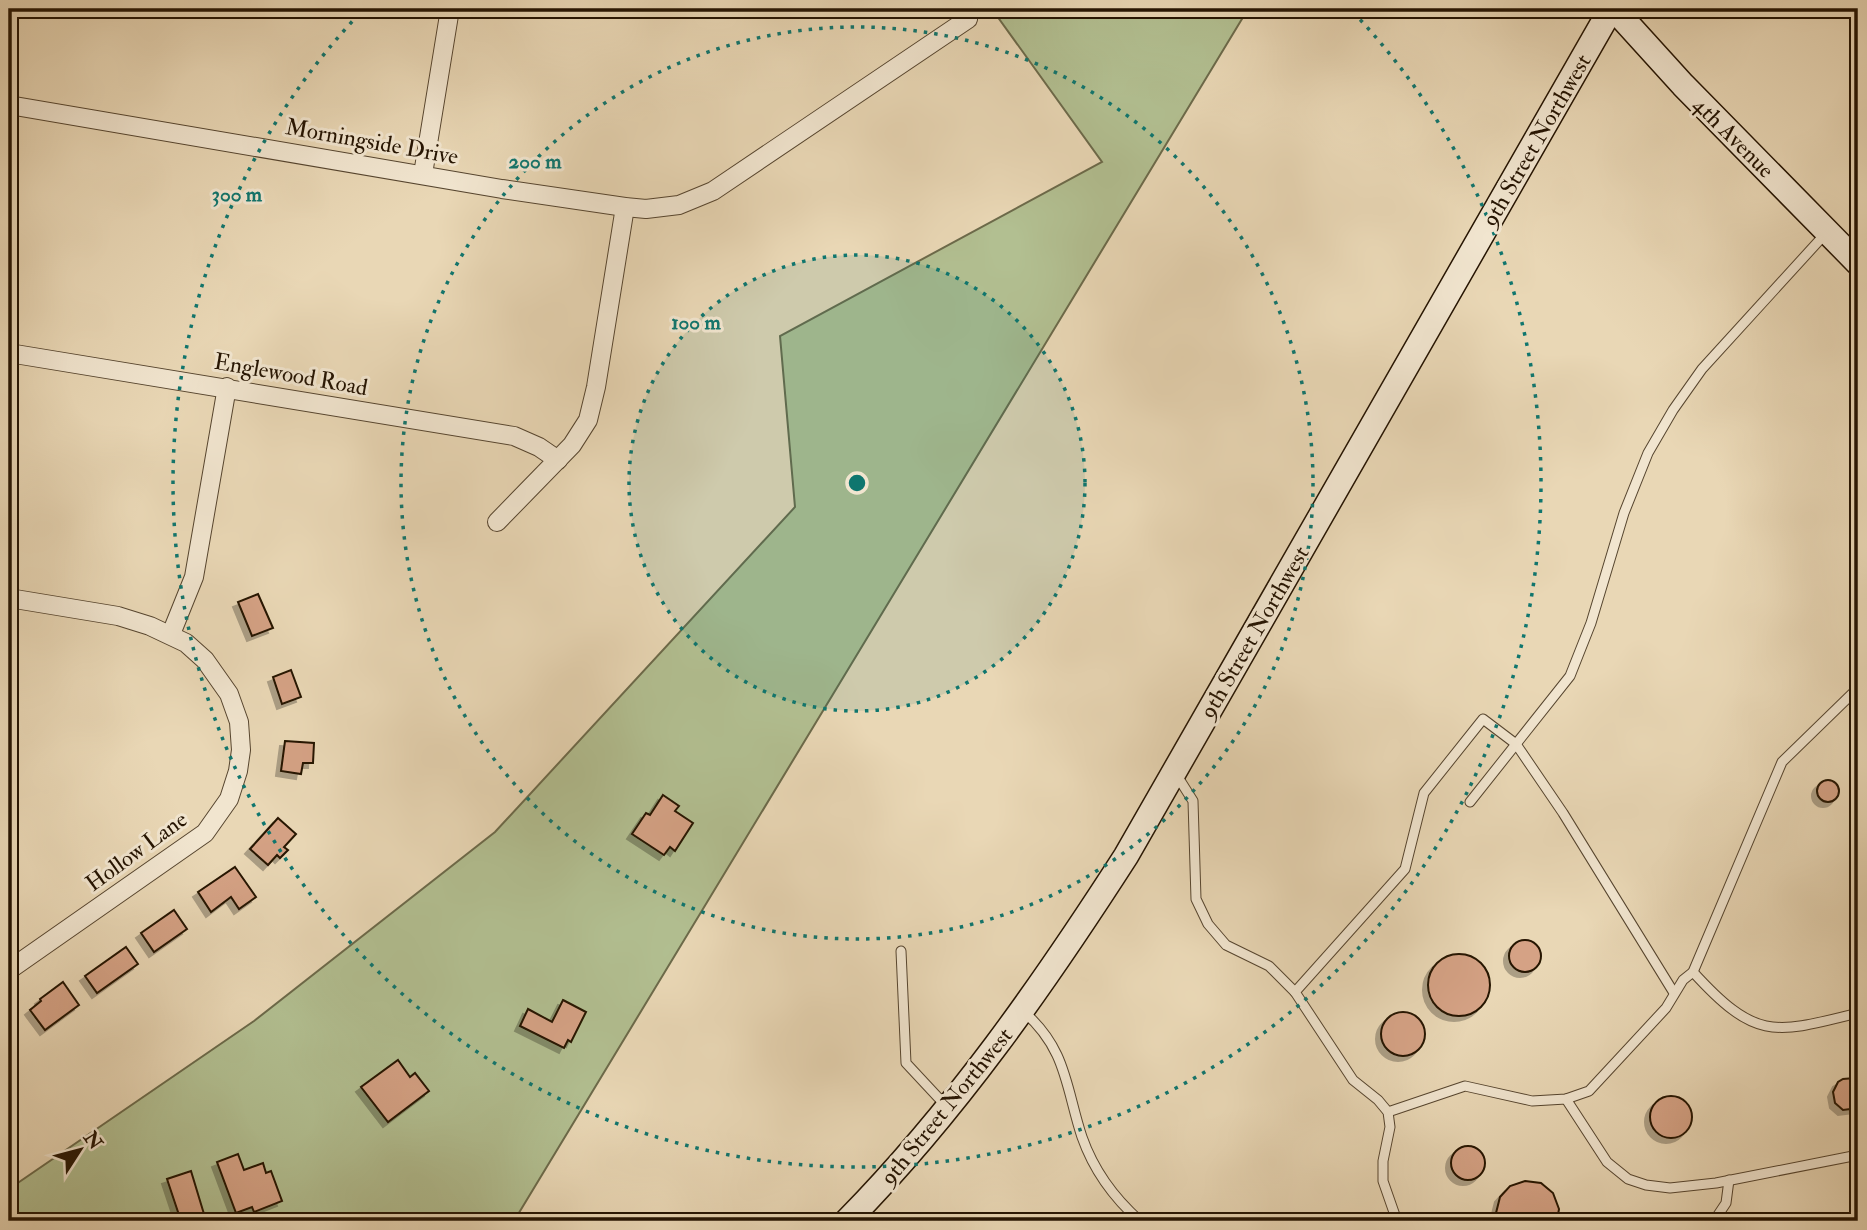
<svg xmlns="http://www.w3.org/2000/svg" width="1867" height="1230" font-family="'IM FELL Double Pica',serif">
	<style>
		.green { fill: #b2bf91; stroke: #6c6a4a; stroke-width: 2 }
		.building { fill: #d5a285; stroke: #251402; stroke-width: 2; filter: url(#shadow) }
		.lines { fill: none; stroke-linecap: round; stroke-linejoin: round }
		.lane-casing { stroke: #56452f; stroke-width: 11 }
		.street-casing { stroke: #56452f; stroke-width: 20 }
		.secondary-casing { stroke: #251402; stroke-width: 27 }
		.lane { stroke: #f1e5cf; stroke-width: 9 }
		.street { stroke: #f1e5cf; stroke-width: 18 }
		.secondary { stroke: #f1e5cf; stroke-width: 24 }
		.ring { fill: none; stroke: #0f766e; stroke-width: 3.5; stroke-dasharray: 3.5 7 }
		.labels { text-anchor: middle; stroke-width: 6; stroke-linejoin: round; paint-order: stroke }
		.street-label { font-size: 23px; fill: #251402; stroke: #f1e5cf }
		.centre { fill: #0f766e; stroke: #f1e5cf; stroke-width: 3.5 }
		.ring-label { font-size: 21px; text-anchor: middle; font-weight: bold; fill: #0f766e; stroke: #f1e5cf; stroke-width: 6; stroke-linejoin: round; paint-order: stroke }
	</style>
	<defs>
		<filter id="shadow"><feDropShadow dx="-5" dy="5" stdDeviation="0" flood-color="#0004"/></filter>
	</defs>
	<rect width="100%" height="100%" fill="#e9d7b5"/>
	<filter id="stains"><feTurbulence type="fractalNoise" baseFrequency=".00286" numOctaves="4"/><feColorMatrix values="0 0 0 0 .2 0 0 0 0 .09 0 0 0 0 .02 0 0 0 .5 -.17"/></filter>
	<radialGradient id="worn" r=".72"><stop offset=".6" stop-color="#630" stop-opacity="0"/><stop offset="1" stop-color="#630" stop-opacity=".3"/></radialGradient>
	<!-- green -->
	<path class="green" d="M992,9h256l-734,1212h-505v-32l245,-168 241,-189 300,-325 -15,-171 322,-174z"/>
	<!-- building -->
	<g class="building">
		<path d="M258,594l15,34 -21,8 -14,-34z"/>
		<path d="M291,670l10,27 -19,7 -9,-27z"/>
		<path d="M285,741l29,2 -1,20h-10l-2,11 -20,-3z"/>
		<circle cx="1828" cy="791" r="11"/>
		<path d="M663,795l16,11 -4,5 18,12 -18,28 -5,-4 -6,8 -32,-21 14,-21 4,2z"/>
		<path d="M278,818l18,16 -12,13 4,3 -8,8 -3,-3 -9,10 -18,-16z"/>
		<path d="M235,867l21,30 -17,12 -8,-12 -20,15 -13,-20z"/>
		<path d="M174,910l13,19 -33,23 -13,-19z"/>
		<circle cx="1525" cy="956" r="16"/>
		<path d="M126,947l12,17 -41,29 -12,-17z"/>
		<circle cx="1459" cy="985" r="31"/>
		<path d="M63,982l16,23 -34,25 -15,-20 11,-9 -1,-2z"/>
		<path d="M563,1000l23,12 -15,30 -3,-2 -4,8 -44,-22 8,-17 24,13z"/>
		<circle cx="1403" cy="1034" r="22"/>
		<path d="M398,1060l12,17 5,-4 14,18 -41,31 -27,-35z"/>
		<path d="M1855,1078l3,2v28l-15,2 -8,-7 -2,-11 5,-10 5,-3z"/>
		<circle cx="1671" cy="1117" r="21"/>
		<circle cx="1468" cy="1163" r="17"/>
		<path d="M238,1154l6,16 19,-7 3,10 5,-2 11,30 -28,11 -2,-5 -16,6 -19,-51z"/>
		<path d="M191,1171l13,43 -23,7 -14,-42z"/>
		<path d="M1525,1181l16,2 12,10 6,16 -2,12h-59l-2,-8 4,-16 10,-11z"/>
	</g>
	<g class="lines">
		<defs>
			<g id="lane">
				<path d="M1176,774l17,27 3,98 12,25 18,21 43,21 26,26"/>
				<path d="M1470,802l100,-126 21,-53 33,-110 24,-60 25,-43 29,-41 124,-136"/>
				<path d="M901,951l5,112 41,44"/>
				<path d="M1693,972c63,69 81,62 165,41"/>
				<path d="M1024,1012c43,37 42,77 58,125 12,34 32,61 58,84"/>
				<path d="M1566,1099l41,63 21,17 18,6 24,3 46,-5 142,-28"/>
				<path d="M1388,1112l77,-26 67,15 34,-2 23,-8 77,-83 17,-28 10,-8 89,-210 76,-74"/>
				<path d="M1397,1221l-14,-40v-20l7,-34 -2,-15 -10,-12 -25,-20 -58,-88 110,-123 19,-76 59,-74 33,25 47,69 111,180"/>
				<path d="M1714,1221l12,-18 3,-23"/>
			</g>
			<g id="street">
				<path d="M9,105l493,84 123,18 21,2 33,-4 34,-14 255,-172"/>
				<path d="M423,174l27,-165"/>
				<path d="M9,353l505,83 25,11 19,13"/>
				<path d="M497,522l75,-77 16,-25 8,-33 29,-180"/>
				<path d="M9,598l109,18 32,10 36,17 19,17 24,34 10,28 2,28 -3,21 -9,28 -24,34 -196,137"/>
				<path d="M171,634l23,-57 33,-190"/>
			</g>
			<g id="secondary">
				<path d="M1614,9l69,76 175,178"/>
				<path d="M847,1221c108,-110 196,-236 279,-365l485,-847"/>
			</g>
		</defs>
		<!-- lane casing -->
		<use href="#lane" class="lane-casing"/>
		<!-- street casing -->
		<use href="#street" class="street-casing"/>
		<!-- secondary casing -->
		<use href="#secondary" class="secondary-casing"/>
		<!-- lane -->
		<use href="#lane" class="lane"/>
		<!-- street -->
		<use href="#street" class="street"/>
		<!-- secondary -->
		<use href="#secondary" class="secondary"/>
	</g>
	<!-- distance rings -->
	<circle cx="857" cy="483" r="228" fill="#0f766e" fill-opacity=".12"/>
	<g class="ring">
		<circle cx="857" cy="483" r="228"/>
		<circle cx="857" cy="483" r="456"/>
		<path d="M1353 12A684 684 0 1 1 361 12"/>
	</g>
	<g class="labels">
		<!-- street labels -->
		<g class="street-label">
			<text transform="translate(1734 137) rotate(45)" y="8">4th Avenue</text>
			<text transform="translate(1536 140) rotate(-60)" y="8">9th Street Northwest</text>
			<text transform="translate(372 141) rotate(10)" y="8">Morningside Drive</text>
			<text transform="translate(291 374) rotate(10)" y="8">Englewood Road</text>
			<text transform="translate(1254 632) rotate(-60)" y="8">9th Street Northwest</text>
			<text transform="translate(136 851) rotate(-36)" y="8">Hollow Lane</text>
			<text transform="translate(946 1106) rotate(-51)" y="8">9th Street Northwest</text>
		</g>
	</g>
	<circle cx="857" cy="483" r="10" class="centre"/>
	<g class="ring-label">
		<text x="535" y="168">200 m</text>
		<text x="237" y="201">300 m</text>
		<text x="696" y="329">100 m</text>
	</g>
	<!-- margin -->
	<rect width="1867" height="1230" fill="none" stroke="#e9d7b5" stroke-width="35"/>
	<rect x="10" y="10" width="1846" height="1209" fill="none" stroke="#251402" stroke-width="3.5"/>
	<rect x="18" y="18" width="1832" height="1195" fill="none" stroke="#251402" stroke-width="2"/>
	<!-- north arrow -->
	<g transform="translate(80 1150) rotate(54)" stroke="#f1e5cf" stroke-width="5" paint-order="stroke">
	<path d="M0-5L12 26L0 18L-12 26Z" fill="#251402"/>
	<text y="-10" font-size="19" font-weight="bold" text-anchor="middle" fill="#251402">N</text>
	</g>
	<rect width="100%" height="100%" filter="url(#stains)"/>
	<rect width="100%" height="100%" fill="url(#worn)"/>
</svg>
